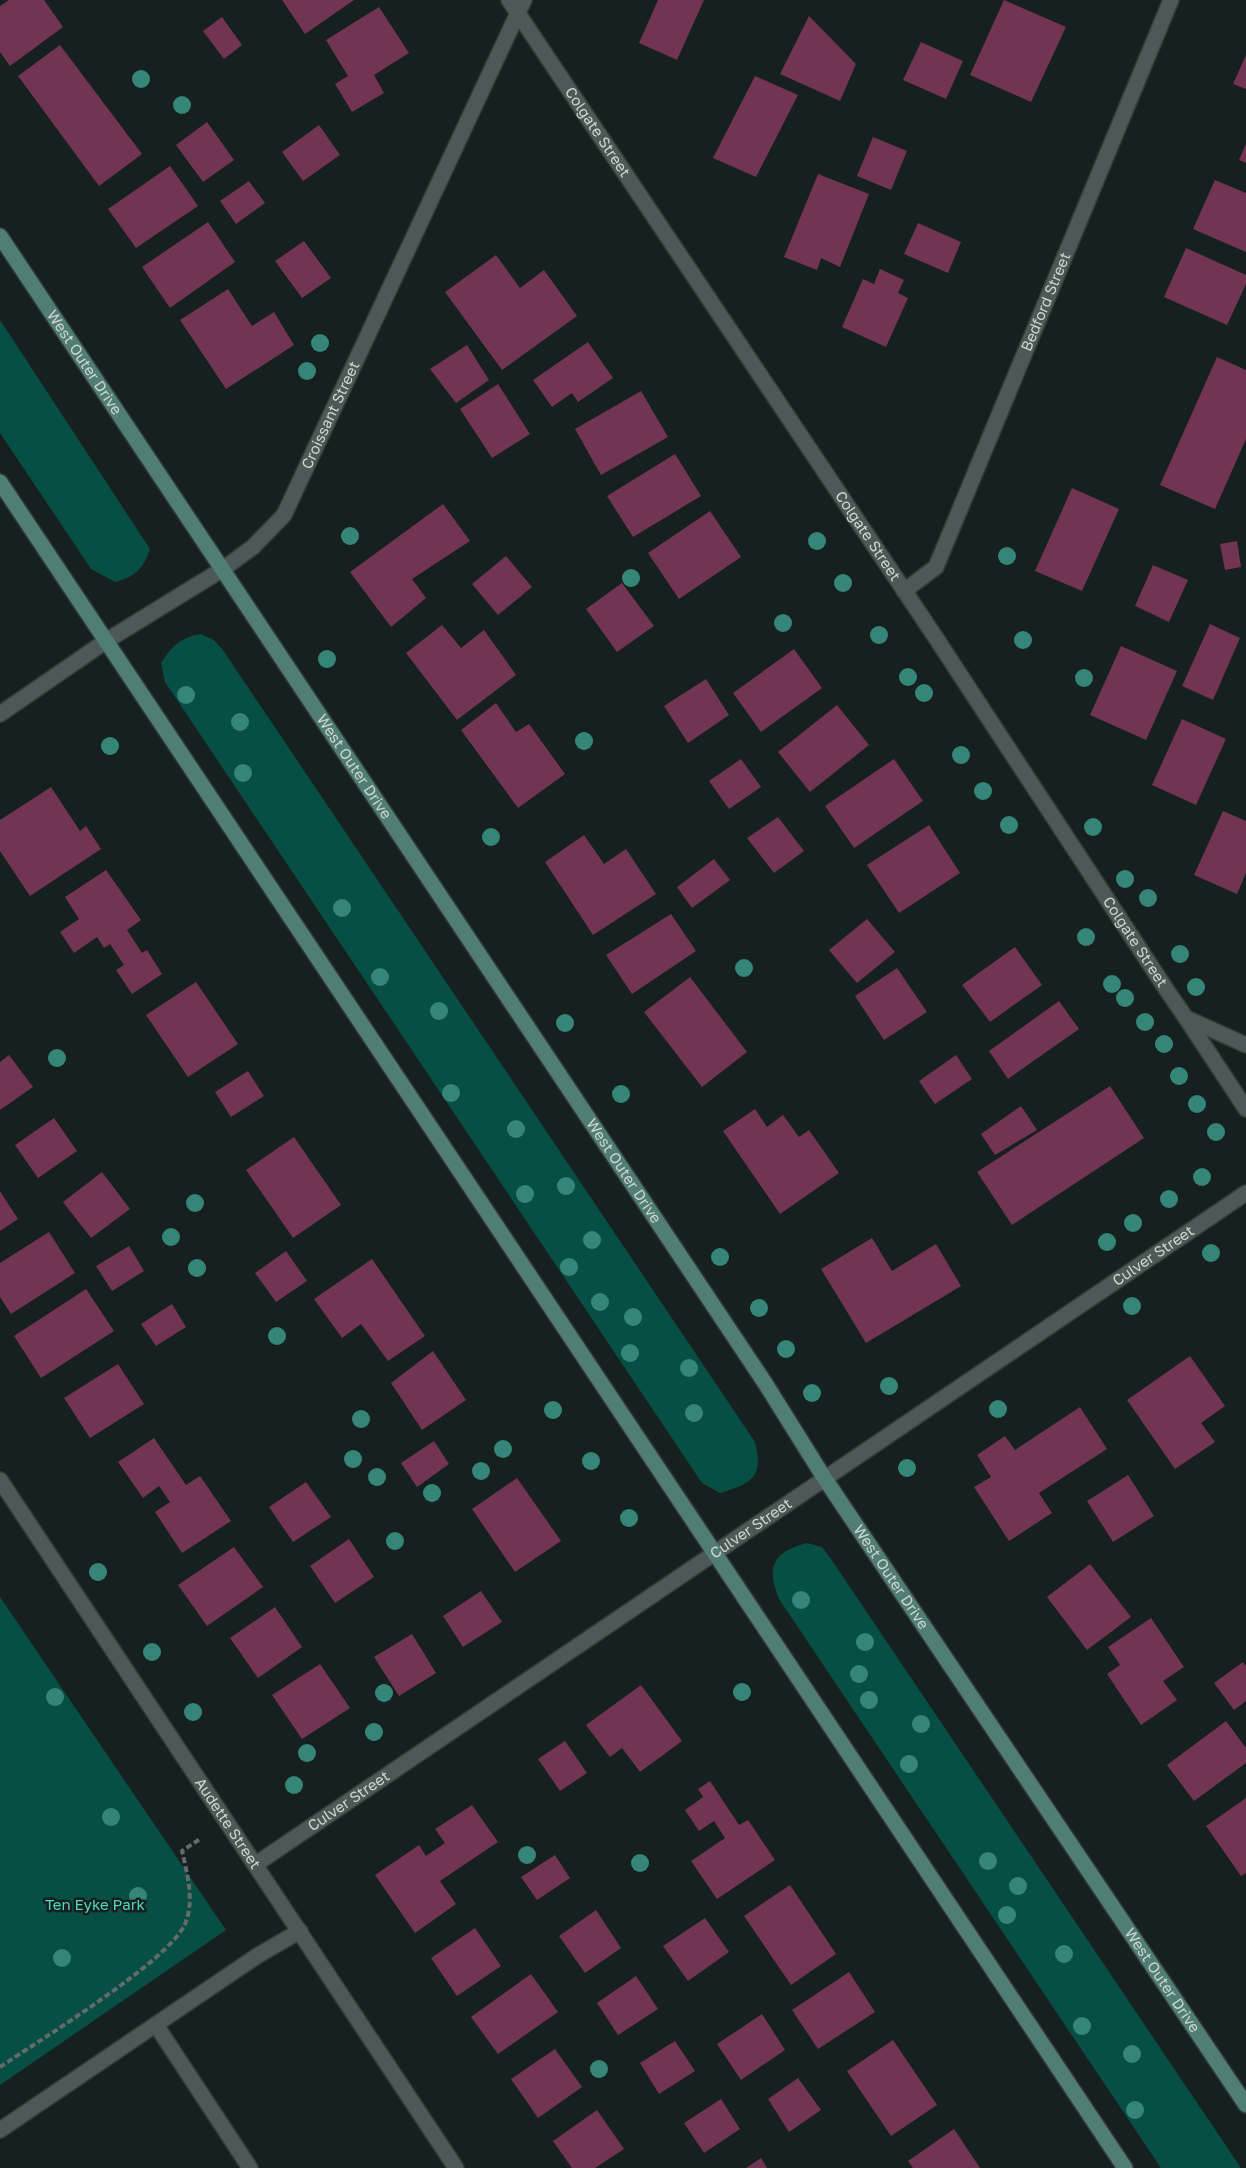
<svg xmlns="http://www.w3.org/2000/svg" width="1246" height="2168" font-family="'Golos Text',sans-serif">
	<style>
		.green { fill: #074f44 }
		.building { fill: #713452 }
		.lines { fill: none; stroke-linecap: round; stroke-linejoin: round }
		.lane-casing { stroke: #333a38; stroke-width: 18 }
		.street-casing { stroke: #333a38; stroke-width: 18 }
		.secondary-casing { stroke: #333a38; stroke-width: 18 }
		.path { stroke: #626b69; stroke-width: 4; stroke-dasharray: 6 3; stroke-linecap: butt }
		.lane { stroke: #4d5956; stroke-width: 15 }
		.street { stroke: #4d5956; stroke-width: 15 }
		.secondary { stroke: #507e75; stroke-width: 15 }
		.tree { fill: #358678 }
		.labels { text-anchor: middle; stroke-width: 5; stroke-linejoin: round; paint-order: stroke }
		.street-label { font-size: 15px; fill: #cdd4d2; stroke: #16201e }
		.park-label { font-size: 15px; fill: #4ed9c1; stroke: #16201e }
	</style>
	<rect width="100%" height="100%" fill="#16201e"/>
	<!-- green -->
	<g class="green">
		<path d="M0,320l150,229c-7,20 -14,27 -35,33l-24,-13 -91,-136z"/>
		<path d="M201,634l13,6 9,10 532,792c9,35 -3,41 -35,51l-18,-10 -537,-801 -4,-19c11,-17 20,-26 40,-29z"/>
		<path d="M807,1543l15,4 9,12 410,609h-80l-382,-569c-13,-33 -6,-47 28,-56z"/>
		<path d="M0,1597l226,333 -226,155z"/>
	</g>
	<!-- building -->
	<g class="building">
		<path d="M9,0h35l19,27 -53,39 -10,-14v-46z"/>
		<path d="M282,0h72l-49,34z"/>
		<path d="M658,0h46l-27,60 -38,-17z"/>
		<path d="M1004,0l62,27 -35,75 -61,-27z"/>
		<path d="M379,7l30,46 -35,22 10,18 -32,19 -17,-28 13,-8 -22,-36z"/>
		<path d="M809,16l47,48 -16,37 -60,-27z"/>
		<path d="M222,17l20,28 -18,14 -21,-28z"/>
		<path d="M921,42l42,19 -17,38 -43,-19z"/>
		<path d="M60,45l82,109 -43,32 -81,-110z"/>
		<path d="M1246,55v34l-13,-5z"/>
		<path d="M755,76l43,19 -42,82 -43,-19z"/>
		<path d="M207,122l27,38 -31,22 -27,-37z"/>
		<path d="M319,125l21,30 -37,26 -21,-29z"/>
		<path d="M873,137l34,14 -16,39 -34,-14z"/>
		<path d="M1246,144v19l-7,-3z"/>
		<path d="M170,166l28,40 -62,42 -28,-39z"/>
		<path d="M818,174l51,20 -29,73 -19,-9 -4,12 -33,-13z"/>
		<path d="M1215,180l31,13v59l-53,-23z"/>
		<path d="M249,181l16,22 -29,21 -16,-23z"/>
		<path d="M208,222l27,40 -65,46 -28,-41z"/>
		<path d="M918,223l43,19 -13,31 -44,-19z"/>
		<path d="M304,241l27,37 -29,20 -27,-37z"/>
		<path d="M1186,248l60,27v9l-19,41 -63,-28z"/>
		<path d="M496,255l24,33 24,-18 33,46 -75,54 -57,-78z"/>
		<path d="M880,269l24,11 -6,13 10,5 -22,49 -44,-20 21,-48 11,5z"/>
		<path d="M228,289l24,37 22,-14 20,33 -68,44 -46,-69z"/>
		<path d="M588,342l25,36 -35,24 -6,-9 -20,14 -19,-27z"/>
		<path d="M467,345l22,35 -33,23 -26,-34z"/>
		<path d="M1217,357l29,13v69l-31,70 -55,-24z"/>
		<path d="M498,384l32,50 -38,24 -32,-49z"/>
		<path d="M641,391l27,46 -67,38 -26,-46z"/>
		<path d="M675,454l26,42 -68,41 -26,-41z"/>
		<path d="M1072,488l47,21 -37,82 -47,-20z"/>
		<path d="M443,504l27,37 -58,38 14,19 -35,29 -41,-55z"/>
		<path d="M710,511l31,46 -62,42 -31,-46z"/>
		<path d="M1237,541l4,26 -16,3 -5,-26z"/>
		<path d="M506,556l26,31 -34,28 -26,-31z"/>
		<path d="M1153,565l35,15 -19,42 -34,-16z"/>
		<path d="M622,583l32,43 -37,26 -31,-43z"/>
		<path d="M1210,624l30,14 -27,62 -31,-14z"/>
		<path d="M442,625l19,23 23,-18 32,45 -59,45 -51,-67z"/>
		<path d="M1121,646l56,25 -31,69 -56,-25z"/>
		<path d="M794,649l28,39 -61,44 -28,-39z"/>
		<path d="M706,679l23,36 -41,28 -24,-37z"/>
		<path d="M496,703l20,29 13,-8 36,50 -47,34 -57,-78z"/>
		<path d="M837,705l32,40 -59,47 -32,-40z"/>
		<path d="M1182,719l44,20 -30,66 -44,-20z"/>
		<path d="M741,759l20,28 -32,22 -20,-28z"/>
		<path d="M894,759l29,42 -69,47 -29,-42z"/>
		<path d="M51,787l29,44 6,-5 15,23 -71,47 -30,-45v-31z"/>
		<path d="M1223,811l23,10v52l-9,21 -43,-19z"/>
		<path d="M778,817l26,34 -30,22 -27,-35z"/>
		<path d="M929,825l31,48 -61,40 -32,-48z"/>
		<path d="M584,835l20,29 22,-15 30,45 -63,41 -48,-73z"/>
		<path d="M714,859l16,21 -38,28 -15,-21z"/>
		<path d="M106,870l35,50 -14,10 15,23 5,-3 15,24 -30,20 -16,-24 8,-5 -14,-21 -6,4 -7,-11 -23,16 -14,-21 19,-13 -14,-22z"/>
		<path d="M671,914l25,37 -64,43 -26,-39z"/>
		<path d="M867,919l28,33 -38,31 -28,-33z"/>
		<path d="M1015,947l27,38 -52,37 -28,-37z"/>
		<path d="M897,968l30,44 -43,28 -29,-44z"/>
		<path d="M690,977l57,75 -45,35 -58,-75z"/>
		<path d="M196,982l42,62 -50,33 -42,-62z"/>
		<path d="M1059,1001l20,28 -71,50 -19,-28z"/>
		<path d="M9,1055l24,32 -33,23v-48z"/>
		<path d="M956,1055l16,24 -37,25 -16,-23z"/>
		<path d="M248,1071l16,25 -33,21 -16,-25z"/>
		<path d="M1110,1086l34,52 -132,87 -35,-53z"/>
		<path d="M1021,1106l16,24 -42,25 -14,-21z"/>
		<path d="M755,1109l12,18 16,-12 16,22 10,-7 30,43 -59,41 -57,-83z"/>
		<path d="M54,1118l23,33 -39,27 -23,-33z"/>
		<path d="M294,1137l47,68 -48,33 -47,-68z"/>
		<path d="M102,1172l28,37 -39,29 -28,-36z"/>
		<path d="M0,1191l18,28 -18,12z"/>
		<path d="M49,1232l26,41 -64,41 -11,-17v-34z"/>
		<path d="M872,1238l20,33 44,-27 25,42 -95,57 -45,-74z"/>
		<path d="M129,1246l15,25 -32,20 -16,-25z"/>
		<path d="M286,1251l21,30 -31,21 -21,-29z"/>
		<path d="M372,1259l53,77 -37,25 -27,-37 -19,14 -28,-39z"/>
		<path d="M86,1289l28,42 -73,47 -27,-42z"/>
		<path d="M172,1304l14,23 -30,19 -15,-22z"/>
		<path d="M433,1351l33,49 -44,30 -31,-47z"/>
		<path d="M1190,1356l35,50 -24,17 14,19 -40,27 -48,-69z"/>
		<path d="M118,1364l26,40 -54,34 -26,-40z"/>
		<path d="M1080,1407l27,42 -68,44 13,20 -43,28 -35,-54 17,-10 -14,-22 28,-19 10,14z"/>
		<path d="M154,1438l32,47 14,-9 31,45 -49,32 -27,-41 15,-10 -11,-16 -16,12 -25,-36z"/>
		<path d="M434,1441l15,23 -32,23 -16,-24z"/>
		<path d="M1128,1475l26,41 -41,26 -26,-41z"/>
		<path d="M517,1478l44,63 -46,31 -43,-63z"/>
		<path d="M306,1482l25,35 -38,25 -24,-35z"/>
		<path d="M349,1539l25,38 -39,26 -25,-37z"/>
		<path d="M234,1547l29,40 -56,39 -29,-41z"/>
		<path d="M1090,1564l41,53 -44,33 -40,-53z"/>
		<path d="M481,1591l21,31 -39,25 -20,-31z"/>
		<path d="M275,1607l27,40 -44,31 -28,-40z"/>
		<path d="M1151,1618l33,49 -21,14 14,19 -36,25 -34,-51 13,-9 -12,-18z"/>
		<path d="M412,1634l24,39 -37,23 -25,-39z"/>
		<path d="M1243,1662l3,4v35l-12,9 -20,-27z"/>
		<path d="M320,1664l30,44 -48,31 -30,-44z"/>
		<path d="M641,1685l41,56 -42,31 -18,-24 -12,9 -24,-32z"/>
		<path d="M1226,1721l20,27v15l-52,38 -27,-36z"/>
		<path d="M565,1741l22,32 -27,18 -22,-32z"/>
		<path d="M710,1781l29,44 9,-5 27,40 -58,39 -26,-38 34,-23 -11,-17 -15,10 -14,-21 18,-13 -5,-8z"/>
		<path d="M1246,1798v75l-5,3 -35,-50z"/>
		<path d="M472,1805l26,37 -58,39 16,23 -41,29 -40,-58 44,-30 7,11 19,-13 -10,-14z"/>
		<path d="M555,1855l15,23 -33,22 -16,-23z"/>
		<path d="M790,1885l46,69 -45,31 -47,-69z"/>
		<path d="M596,1910l25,38 -36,25 -26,-37z"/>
		<path d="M705,1918l24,34 -41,29 -25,-35z"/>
		<path d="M475,1928l26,38 -44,30 -26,-38z"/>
		<path d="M849,1972l26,40 -57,37 -26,-39z"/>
		<path d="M531,1974l27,38 -60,42 -27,-37z"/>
		<path d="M636,1976l22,33 -40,26 -21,-32z"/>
		<path d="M762,2014l23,36 -44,30 -24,-36z"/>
		<path d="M893,2040l44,65 -46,31 -44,-65z"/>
		<path d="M675,2041l20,30 -36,23 -19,-31z"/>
		<path d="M555,2049l27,38 -44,31 -27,-39z"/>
		<path d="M798,2078l23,32 -32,22 -21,-33z"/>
		<path d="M721,2099l19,30 -36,24 -20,-30z"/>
		<path d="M597,2110l27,39 -29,19h-23l-19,-27z"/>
		<path d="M954,2129l26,39h-67l-5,-7z"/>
		<path d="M761,2158l6,10h-21z"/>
	</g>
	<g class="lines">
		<defs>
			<g id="lane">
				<path d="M156,2025l94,143"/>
				<path d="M0,2130l257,-174 43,-25"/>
			</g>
			<g id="street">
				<path id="s1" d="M509,0l425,635 234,357 18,26 60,27"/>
				<path id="s2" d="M904,591l32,-24 235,-567"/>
				<path id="s3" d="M0,714l106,-73 117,-72 30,-22 31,-32 240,-515"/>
				<path d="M1186,1018l60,91"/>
				<path id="s4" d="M0,1480l456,688"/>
				<path id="s5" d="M256,1864l990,-671"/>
			</g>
			<g id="secondary">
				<path id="s6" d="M0,236l765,1147 60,96 421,626"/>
				<path d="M0,482l1125,1686"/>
			</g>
		</defs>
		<!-- lane casing -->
		<use href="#lane" class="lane-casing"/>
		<!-- street casing -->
		<use href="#street" class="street-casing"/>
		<!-- secondary casing -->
		<use href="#secondary" class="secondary-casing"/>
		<!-- path -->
		<path class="path" d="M0,2067c40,-27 169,-106 185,-143 10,-23 2,-51 -3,-73l18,-12"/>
		<!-- lane -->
		<use href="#lane" class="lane"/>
		<!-- street -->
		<use href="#street" class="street"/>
		<!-- secondary -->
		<use href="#secondary" class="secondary"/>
	</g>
	<!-- trees -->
	<g class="tree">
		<circle cx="141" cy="79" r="9"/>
		<circle cx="182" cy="105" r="9"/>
		<circle cx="320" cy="343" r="9"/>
		<circle cx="307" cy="371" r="9"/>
		<circle cx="350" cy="536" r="9"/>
		<circle cx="817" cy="541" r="9"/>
		<circle cx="1007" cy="556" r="9"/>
		<circle cx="631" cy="578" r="9"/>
		<circle cx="843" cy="583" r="9"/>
		<circle cx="783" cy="623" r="9"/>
		<circle cx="879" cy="635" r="9"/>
		<circle cx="1023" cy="640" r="9"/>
		<circle cx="327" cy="659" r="9"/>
		<circle cx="908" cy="677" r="9"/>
		<circle cx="1084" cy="678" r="9"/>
		<circle cx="924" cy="693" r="9"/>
		<circle cx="186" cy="695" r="9"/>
		<circle cx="240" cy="722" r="9"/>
		<circle cx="584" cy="741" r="9"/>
		<circle cx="110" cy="746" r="9"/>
		<circle cx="961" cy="755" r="9"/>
		<circle cx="243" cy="773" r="9"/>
		<circle cx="983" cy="791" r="9"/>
		<circle cx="1009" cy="825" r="9"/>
		<circle cx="1093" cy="827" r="9"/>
		<circle cx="491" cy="837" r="9"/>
		<circle cx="1125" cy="879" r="9"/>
		<circle cx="1148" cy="898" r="9"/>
		<circle cx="342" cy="908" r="9"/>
		<circle cx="1086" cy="937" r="9"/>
		<circle cx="1180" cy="954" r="9"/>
		<circle cx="744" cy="968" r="9"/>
		<circle cx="380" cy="977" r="9"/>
		<circle cx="1112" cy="984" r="9"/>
		<circle cx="1196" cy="987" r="9"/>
		<circle cx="1125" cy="998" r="9"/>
		<circle cx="439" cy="1011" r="9"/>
		<circle cx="1145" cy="1022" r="9"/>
		<circle cx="565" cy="1023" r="9"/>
		<circle cx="1164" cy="1044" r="9"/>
		<circle cx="57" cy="1058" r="9"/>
		<circle cx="1179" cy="1076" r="9"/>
		<circle cx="451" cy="1093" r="9"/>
		<circle cx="621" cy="1094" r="9"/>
		<circle cx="1197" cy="1104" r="9"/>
		<circle cx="516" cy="1129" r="9"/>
		<circle cx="1216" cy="1132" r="9"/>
		<circle cx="1202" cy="1177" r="9"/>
		<circle cx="566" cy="1186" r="9"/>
		<circle cx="525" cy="1194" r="9"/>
		<circle cx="1169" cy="1199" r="9"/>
		<circle cx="195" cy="1203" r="9"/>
		<circle cx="1133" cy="1223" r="9"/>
		<circle cx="171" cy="1237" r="9"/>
		<circle cx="592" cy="1240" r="9"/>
		<circle cx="1107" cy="1242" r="9"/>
		<circle cx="1211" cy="1253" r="9"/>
		<circle cx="720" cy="1257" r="9"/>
		<circle cx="569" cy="1267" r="9"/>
		<circle cx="197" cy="1268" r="9"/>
		<circle cx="600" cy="1302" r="9"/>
		<circle cx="1132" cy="1306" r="9"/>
		<circle cx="759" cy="1308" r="9"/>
		<circle cx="633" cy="1317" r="9"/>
		<circle cx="277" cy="1336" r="9"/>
		<circle cx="786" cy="1349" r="9"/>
		<circle cx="630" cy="1353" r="9"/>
		<circle cx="689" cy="1368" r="9"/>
		<circle cx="889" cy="1386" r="9"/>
		<circle cx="812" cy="1393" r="9"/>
		<circle cx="998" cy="1409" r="9"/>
		<circle cx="553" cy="1410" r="9"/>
		<circle cx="694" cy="1413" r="9"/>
		<circle cx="361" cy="1419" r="9"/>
		<circle cx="503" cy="1449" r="9"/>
		<circle cx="353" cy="1459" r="9"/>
		<circle cx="591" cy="1461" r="9"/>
		<circle cx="907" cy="1468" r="9"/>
		<circle cx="481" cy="1471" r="9"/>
		<circle cx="377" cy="1477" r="9"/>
		<circle cx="432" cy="1493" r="9"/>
		<circle cx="629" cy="1518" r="9"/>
		<circle cx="395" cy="1541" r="9"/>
		<circle cx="98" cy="1572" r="9"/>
		<circle cx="801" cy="1600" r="9"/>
		<circle cx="865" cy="1642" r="9"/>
		<circle cx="152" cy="1652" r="9"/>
		<circle cx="859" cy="1674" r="9"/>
		<circle cx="742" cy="1692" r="9"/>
		<circle cx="384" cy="1693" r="9"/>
		<circle cx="55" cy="1697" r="9"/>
		<circle cx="869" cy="1700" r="9"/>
		<circle cx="193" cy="1712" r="9"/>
		<circle cx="921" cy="1724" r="9"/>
		<circle cx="374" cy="1732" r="9"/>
		<circle cx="307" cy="1753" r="9"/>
		<circle cx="909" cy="1764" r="9"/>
		<circle cx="294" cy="1785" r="9"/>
		<circle cx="111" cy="1817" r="9"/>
		<circle cx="527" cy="1855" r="9"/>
		<circle cx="988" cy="1861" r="9"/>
		<circle cx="640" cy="1863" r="9"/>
		<circle cx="1018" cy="1886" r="9"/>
		<circle cx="138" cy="1896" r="9"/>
		<circle cx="1007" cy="1915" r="9"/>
		<circle cx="1064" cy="1954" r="9"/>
		<circle cx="62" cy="1958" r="9"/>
		<circle cx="1082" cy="2026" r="9"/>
		<circle cx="1132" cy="2054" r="9"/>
		<circle cx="599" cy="2069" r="9"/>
		<circle cx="1135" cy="2110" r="9"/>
	</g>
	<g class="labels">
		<!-- street labels -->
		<g class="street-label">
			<text dy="5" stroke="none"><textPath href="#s1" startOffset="159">Colgate Street</textPath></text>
			<text dy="5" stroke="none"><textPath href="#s2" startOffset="327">Bedford Street</textPath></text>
			<text dy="5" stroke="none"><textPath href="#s6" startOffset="152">West Outer Drive</textPath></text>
			<text dy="5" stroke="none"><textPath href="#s3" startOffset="458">Croissant Street</textPath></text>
			<text dy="5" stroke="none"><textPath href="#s1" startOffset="645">Colgate Street</textPath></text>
			<text dy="5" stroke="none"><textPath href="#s6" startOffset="638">West Outer Drive</textPath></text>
			<text dy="5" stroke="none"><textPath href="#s1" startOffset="1131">Colgate Street</textPath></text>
			<text dy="5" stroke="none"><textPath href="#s6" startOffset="1124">West Outer Drive</textPath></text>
			<text dy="5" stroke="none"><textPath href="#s5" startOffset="1084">Culver Street</textPath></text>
			<text dy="5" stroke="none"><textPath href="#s5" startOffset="598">Culver Street</textPath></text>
			<text dy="5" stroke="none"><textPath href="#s6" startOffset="1610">West Outer Drive</textPath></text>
			<text dy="5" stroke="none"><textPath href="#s5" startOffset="112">Culver Street</textPath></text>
			<text dy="5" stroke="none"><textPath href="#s4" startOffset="412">Audette Street</textPath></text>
			<text dy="5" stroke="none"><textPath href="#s6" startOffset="2096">West Outer Drive</textPath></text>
		</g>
		<!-- park labels -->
		<g class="park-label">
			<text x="95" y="1910">Ten Eyke Park</text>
		</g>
	</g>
</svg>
